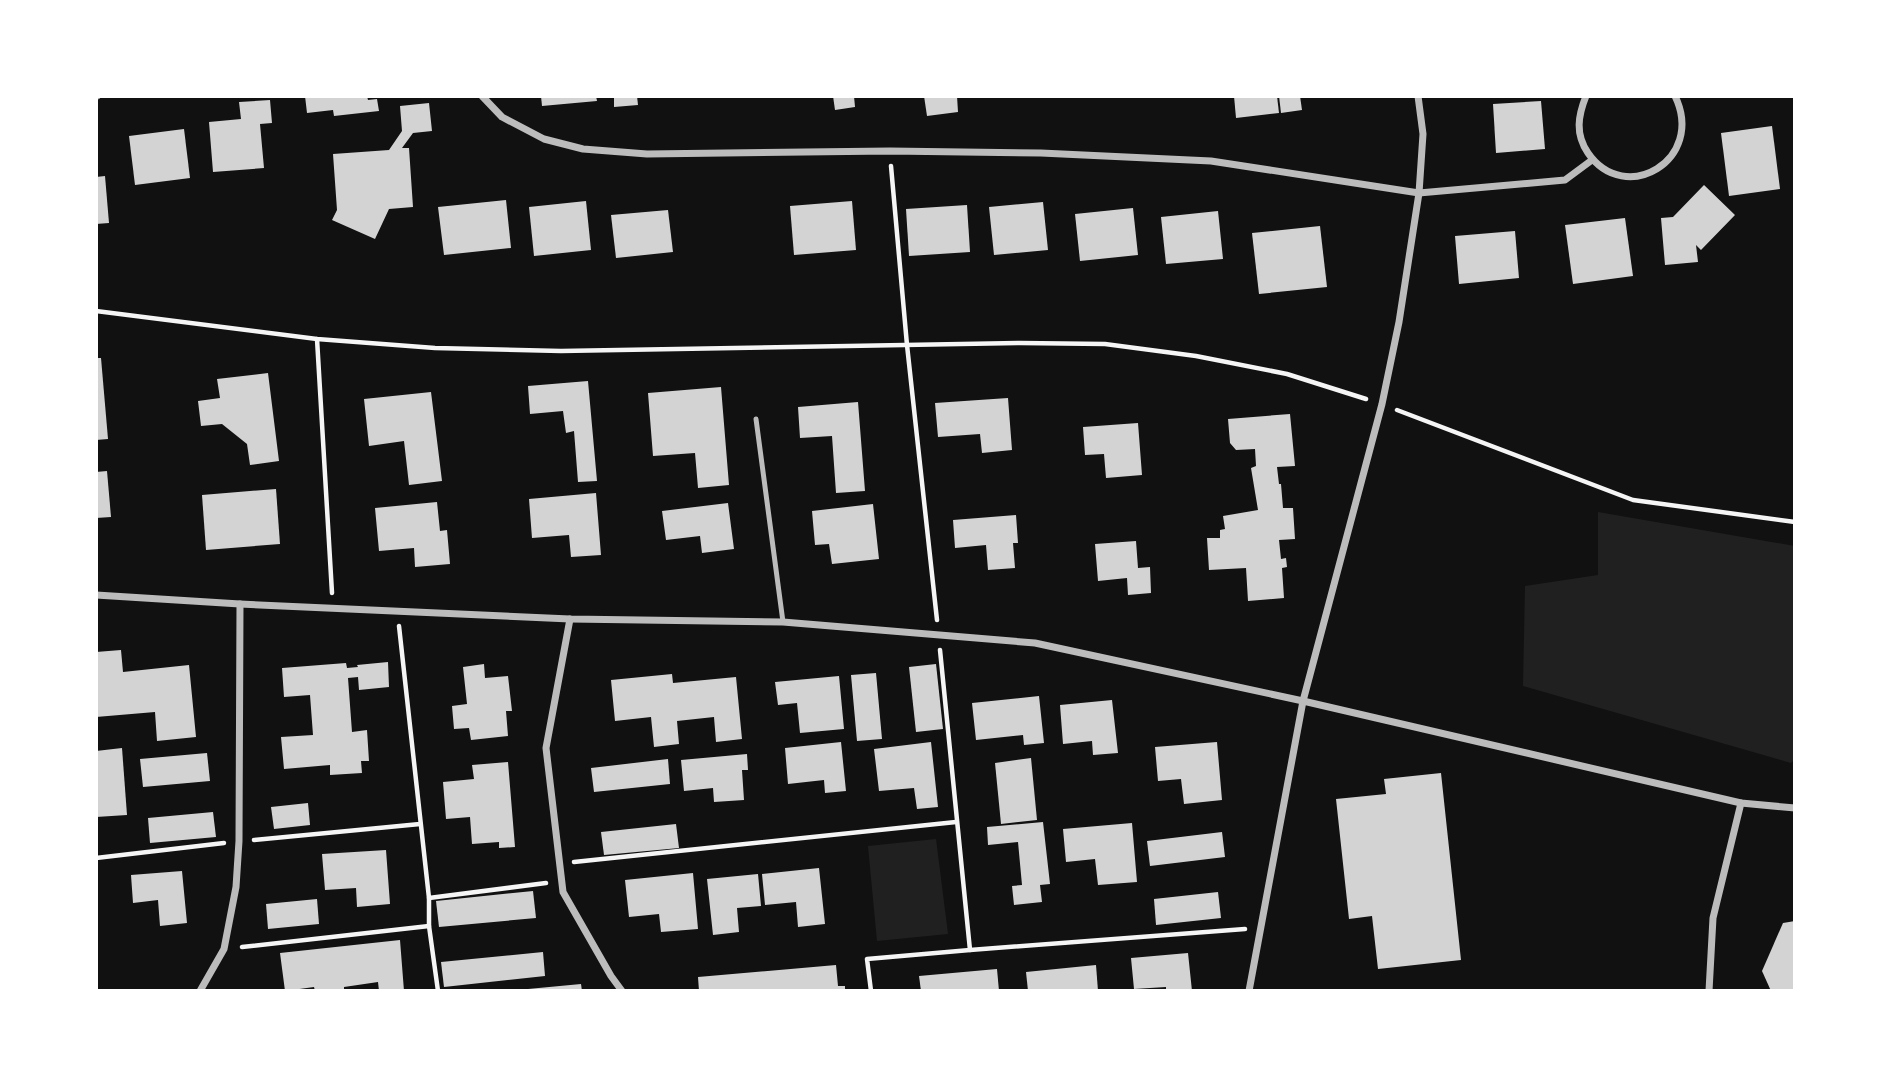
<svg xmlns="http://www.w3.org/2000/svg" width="1891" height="1087" font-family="Helvetica,sans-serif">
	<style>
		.green { fill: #202020 }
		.building { fill: #d3d3d3 }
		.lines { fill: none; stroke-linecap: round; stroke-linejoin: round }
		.path { stroke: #f5f5f5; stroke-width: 4.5 }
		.service { stroke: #bcbcbc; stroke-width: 5 }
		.minor { stroke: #bcbcbc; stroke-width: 7 }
	</style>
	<rect width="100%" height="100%" fill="#111"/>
	<!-- green -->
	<g class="green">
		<path d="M1598,512l197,34v213l-4,4 -268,-77 2,-100 73,-11z"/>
		<path d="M936,839l12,95 -71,7 -9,-95z"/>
	</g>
	<!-- building -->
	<g class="building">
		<path d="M305,96h62l1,4 9,-1 2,12 -45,5 -1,-6 -26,3z"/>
		<path d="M541,96h55l1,5 -55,5z"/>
		<path d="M614,96h23l1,9 -24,2z"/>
		<path d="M833,96h21l1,11 -20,3z"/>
		<path d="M924,96h33l1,16 -31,4z"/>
		<path d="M1234,96h43l2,17 -43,5z"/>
		<path d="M1279,96h21l2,14 -21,3z"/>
		<path d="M270,100l2,23 -12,1 4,44 -51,4 -4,-50 32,-3 -2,-17z"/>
		<path d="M1541,101l4,48 -49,4 -3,-49z"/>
		<path d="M429,103l3,28 -19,2 -11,15h7l4,59 -24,2 -14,30 -43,-19 5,-10 -4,-56 56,-4 13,-19 -2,-25z"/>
		<path d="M1772,126l8,63 -51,7 -8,-63z"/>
		<path d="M184,129l6,49 -55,7 -6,-49z"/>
		<path d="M105,176l4,47 -13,1v-47z"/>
		<path d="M1704,185l31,30 -34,35 -5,-5 2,17 -33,3 -4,-47 12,-1z"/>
		<path d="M506,200l5,48 -67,7 -6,-48z"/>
		<path d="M586,201l5,49 -57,6 -5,-49z"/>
		<path d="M852,201l4,49 -62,5 -4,-49z"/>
		<path d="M1043,202l5,48 -54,5 -5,-48z"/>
		<path d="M967,205l3,47 -61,4 -3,-47z"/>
		<path d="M1133,208l5,47 -58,6 -5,-47z"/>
		<path d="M668,210l5,42 -57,6 -5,-43z"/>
		<path d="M1218,211l5,48 -57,5 -5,-47z"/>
		<path d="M1625,218l8,58 -60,8 -8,-59z"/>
		<path d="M1320,226l7,61 -68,7 -7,-61z"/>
		<path d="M1515,231l4,47 -60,6 -4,-48z"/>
		<path d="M96,358h5l7,81 -12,1z"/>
		<path d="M268,373l11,88 -29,4 -3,-21 -25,-20 -21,2 -3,-25 22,-3 -3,-19z"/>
		<path d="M588,381l9,100 -19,1 -4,-51 -8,2 -3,-22 -33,3 -2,-28z"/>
		<path d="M721,387l8,98 -31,3 -3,-35 -42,3 -5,-63z"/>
		<path d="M431,392l11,89 -33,4 -5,-44 -35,5 -5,-47z"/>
		<path d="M1008,398l4,52 -30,3 -2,-19 -42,3 -3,-34z"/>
		<path d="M858,402l7,89 -29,2 -4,-57 -32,2 -2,-31z"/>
		<path d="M1290,414l5,52 -18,1 2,17h2l2,24h10l2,31 -16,1 2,19 5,-1 1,9 -5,1 2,30 -36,3 -2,-33 -37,2 -2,-32h13v-8l5,-1 -2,-13 35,-6 -7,-42 5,-2 -1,-17 -19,1 -6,-7 -2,-24z"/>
		<path d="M1138,423l4,52 -36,3 -2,-24 -19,1 -2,-28z"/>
		<path d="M107,471l4,46 -15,1v-46z"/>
		<path d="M276,489l4,55 -74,6 -4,-55z"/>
		<path d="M596,493l5,62 -30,2 -2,-22 -37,3 -3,-39z"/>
		<path d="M437,502l3,29 7,-1 3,34 -35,3 -1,-19 -35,3 -4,-43z"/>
		<path d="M728,503l6,46 -32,4 -2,-17 -34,4 -4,-29z"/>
		<path d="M873,504l6,55 -47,5 -3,-20 -14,1 -3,-34z"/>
		<path d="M1016,515l2,28h-5l2,25 -27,2 -2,-25 -31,3 -2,-28z"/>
		<path d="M1136,541l2,27 12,-1 1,26 -23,2 -1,-17 -29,3 -3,-37z"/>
		<path d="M121,650l2,22 66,-7 7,72 -39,4 -2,-29 -59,5v-65z"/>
		<path d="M388,662l1,25 -30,3 -1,-13 -10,1 4,54 15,-2 2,31h-8l1,12 -32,2v-10l-46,4 -3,-32 32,-2 -3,-40 -26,2 -2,-29 64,-5 1,5 11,-1 -1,-2z"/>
		<path d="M484,664l1,14 23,-2 4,35h-6l2,25 -37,4 -2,-12 -15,1 -2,-23 15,-2 -4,-37z"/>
		<path d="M936,664l7,65 -27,3 -7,-65z"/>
		<path d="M876,673l6,66 -25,2 -6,-66z"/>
		<path d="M672,674l1,9 63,-6 6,62 -26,3 -2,-25 -37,4 2,23 -25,3 -3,-30 -36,4 -4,-41z"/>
		<path d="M839,676l5,53 -44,4 -3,-30 -19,2 -3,-23z"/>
		<path d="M1039,696l5,47 -20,2 -1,-10 -47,5 -4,-37z"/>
		<path d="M1112,700l6,53 -25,2 -1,-14 -29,3 -3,-39z"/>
		<path d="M841,742l5,49 -21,2 -1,-13 -36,4 -3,-36z"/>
		<path d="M931,742l7,65 -21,2 -3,-21 -35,3 -5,-42z"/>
		<path d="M1217,742l5,58 -38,4 -3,-25 -23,2 -3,-34z"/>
		<path d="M122,748l5,67 -31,2v-66z"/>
		<path d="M207,753l3,28 -67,6 -3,-28z"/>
		<path d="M747,754l1,16h-6l2,30 -30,2 -1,-14 -29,3 -3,-31z"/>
		<path d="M1031,758l6,62 -36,4 -6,-61z"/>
		<path d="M668,759l2,25 -76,8 -3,-24z"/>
		<path d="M508,762l7,85 -16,1v-6l-27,2 -2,-27 -24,2 -3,-37 31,-3 -2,-14z"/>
		<path d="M1441,773l20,187 -83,9 -6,-53 -23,3 -13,-120 50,-5 -2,-15z"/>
		<path d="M308,803l2,22 -36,4 -3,-22z"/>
		<path d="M213,812l3,25 -66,6 -2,-25z"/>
		<path d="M1043,822l7,62 -10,1 2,17 -28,3 -2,-19 10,-1 -4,-43 -30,3 -1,-18z"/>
		<path d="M1132,823l5,59 -39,3 -3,-26 -29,3 -3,-33z"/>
		<path d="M676,824l3,24 -75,7 -3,-23z"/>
		<path d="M1222,832l3,25 -75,9 -3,-25z"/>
		<path d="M386,850l4,54 -33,3 -1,-19 -31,2 -3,-36z"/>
		<path d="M819,868l6,56 -27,3 -2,-25 -31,3 -3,-31z"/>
		<path d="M182,871l5,52 -27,3 -2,-26 -25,3 -2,-28z"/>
		<path d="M693,873l5,56 -37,3 -2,-18 -30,3 -4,-37z"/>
		<path d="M758,874l3,32 -24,2 2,24 -26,3 -6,-56z"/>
		<path d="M533,891l3,27 -97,9 -3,-26z"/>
		<path d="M1218,892l3,26 -65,7 -2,-26z"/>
		<path d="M317,899l2,25 -51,5 -2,-25z"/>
		<path d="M1795,921v70h-24l-9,-20 21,-48z"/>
		<path d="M400,940l4,51h-25l-1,-9 -34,5v4h-29l-1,-4 -29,4 -5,-38z"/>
		<path d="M543,952l2,24 -101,11 -3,-25z"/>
		<path d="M1188,953l4,38h-26v-4l-32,2 -3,-31z"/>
		<path d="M836,965l2,21h7v5h-146l-1,-14z"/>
		<path d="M1096,965l2,26h-70l-2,-19z"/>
		<path d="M997,969l2,22h-78l-2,-15z"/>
		<path d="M581,984l1,7h-54v-2z"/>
	</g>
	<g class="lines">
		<!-- path -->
		<g class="path">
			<path d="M891,166l16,179 30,275"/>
			<path d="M96,311l221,28 118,9 126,3 459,-8 85,1 91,12 91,18 79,25"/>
			<path d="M317,339l15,254"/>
			<path d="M1397,410l236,90 162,22"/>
			<path d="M399,626l30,272v28l9,65"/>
			<path d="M254,840l166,-16"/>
			<path d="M96,858l128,-15"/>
			<path d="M574,862l382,-40"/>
			<path d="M429,898l117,-15"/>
			<path d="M242,947l187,-21"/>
			<path d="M970,950l275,-21"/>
			<path d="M871,991l-4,-32 103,-9 -30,-300"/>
		</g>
		<!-- service -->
		<path class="service" d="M756,419l27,203"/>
		<!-- minor -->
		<g class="minor">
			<path d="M96,96h1"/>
			<path d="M482,96l20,21 42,22 39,10 64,5 243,-3 151,2 170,8 208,32 146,-13 27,-20"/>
			<path d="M1586,96c-8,20 -11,38 2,57 37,54 118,7 87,-57"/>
			<path d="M96,595l144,9 330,15 213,3 252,21 268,58 438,102 54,5"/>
			<path d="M570,619l-24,129 17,144 48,84 11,15"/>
			<path d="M200,991l24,-42 12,-62 3,-46 1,-237"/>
			<path d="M1249,991l54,-290 79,-297 17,-82 20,-129 4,-59 -5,-38"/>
			<path d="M1709,991l4,-73 28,-115"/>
		</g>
	</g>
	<!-- border -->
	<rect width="1891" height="1087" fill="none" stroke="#ffffff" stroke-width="196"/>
</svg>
